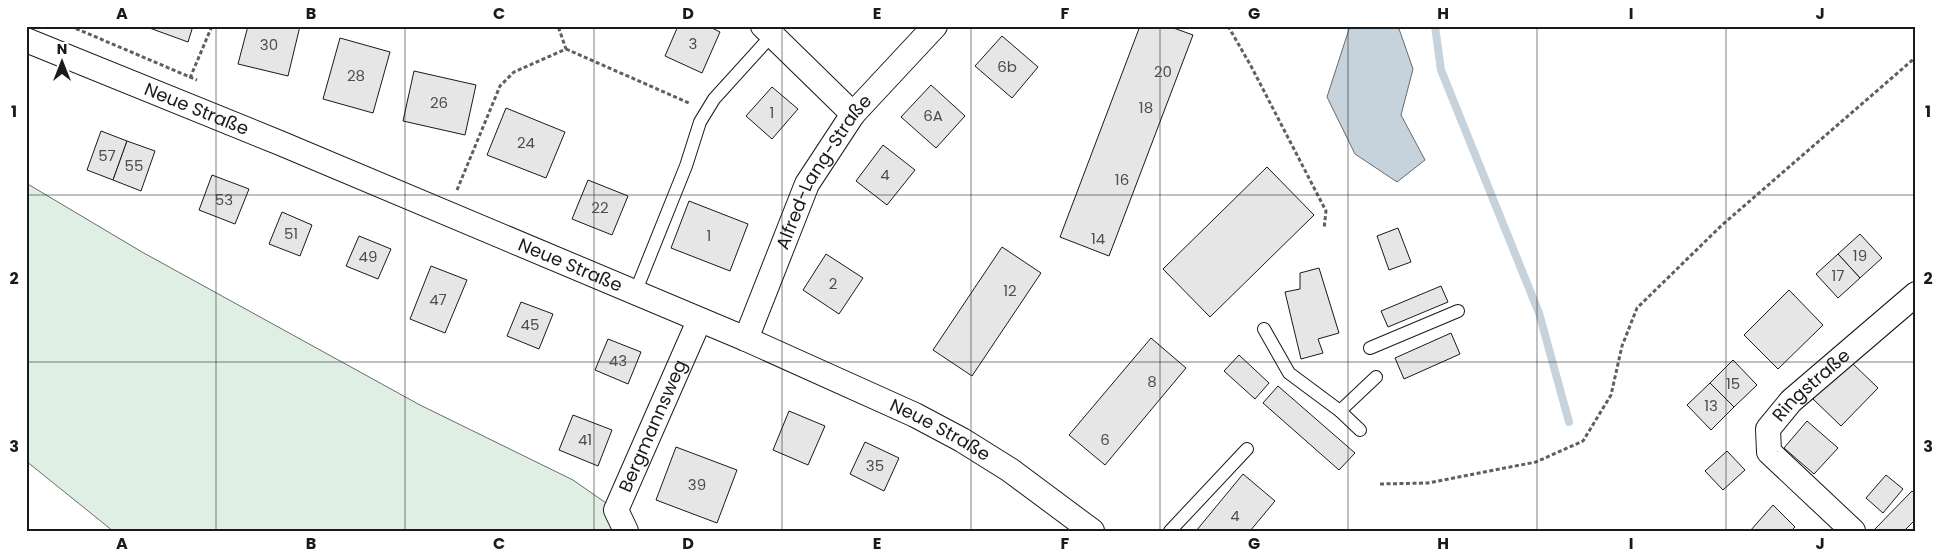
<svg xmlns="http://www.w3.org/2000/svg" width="1942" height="557" font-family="Poppins,sans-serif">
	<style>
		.green { fill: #e0efe3; stroke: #6a6a6a }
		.water { fill: #c6d2dc; stroke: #6a6a6a }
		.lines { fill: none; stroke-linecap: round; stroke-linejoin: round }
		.stream { stroke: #c6d2dc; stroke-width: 8 }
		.building { fill: #e6e6e6; stroke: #1a1a1a }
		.service-casing { stroke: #1a1a1a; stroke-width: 14 }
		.minor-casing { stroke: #1a1a1a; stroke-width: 26 }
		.path { stroke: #5f5f5f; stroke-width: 3; stroke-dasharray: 4 2.5; stroke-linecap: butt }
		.service { stroke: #fff; stroke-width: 12 }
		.minor { stroke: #fff; stroke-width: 24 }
		.grid { fill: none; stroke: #1a1a1a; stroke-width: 1; stroke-opacity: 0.55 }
		.labels { text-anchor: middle; stroke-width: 4; stroke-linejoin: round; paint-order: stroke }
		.number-label { font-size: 15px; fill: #4d4d4d }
		.street-label { font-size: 18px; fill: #1a1a1a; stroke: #fff }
		.neatline { fill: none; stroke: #1a1a1a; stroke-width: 2 }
		.grid-label { font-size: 16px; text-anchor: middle; font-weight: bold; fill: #1a1a1a }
	</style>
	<rect width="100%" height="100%" fill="#fff"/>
	<!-- green -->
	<path class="green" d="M26,183l116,69 278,153 153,75 43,30 9,21h-512l-87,-70z"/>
	<!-- water -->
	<path class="water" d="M1350,26h48l15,43 -12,46 24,45 -28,22 -42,-28 -28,-57z"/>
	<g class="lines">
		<!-- stream -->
		<path class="stream" d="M1435,26l6,44 98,243 30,109"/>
	</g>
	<!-- building -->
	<g class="building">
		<path d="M144,26h49l-5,16z"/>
		<path d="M248,26h52l-12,50 -50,-12z"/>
		<path d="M678,26h30l12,6 -18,41 -37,-17z"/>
		<path d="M1140,26h28l25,9 -84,221 -49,-19z"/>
		<path d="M1002,36l36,31 -26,31 -37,-32z"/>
		<path d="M340,38l50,14 -17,61 -50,-14z"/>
		<path d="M414,71l62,14 -11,50 -62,-14z"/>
		<path d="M931,85l34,31 -29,32 -35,-31z"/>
		<path d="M772,87l26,22 -26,30 -26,-23z"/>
		<path d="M506,108l59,24 -19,46 -59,-23z"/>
		<path d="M101,131l26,10 -14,39 -26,-10z"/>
		<path d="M127,141l28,10 -14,40 -28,-11z"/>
		<path d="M883,145l32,25 -28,35 -31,-24z"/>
		<path d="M1267,167l47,48 -104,102 -47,-48z"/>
		<path d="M212,175l37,14 -14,35 -36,-14z"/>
		<path d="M588,180l40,16 -16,39 -40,-16z"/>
		<path d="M689,201l59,23 -18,47 -59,-23z"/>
		<path d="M282,212l30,13 -12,31 -31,-12z"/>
		<path d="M1398,228l13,34 -22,8 -12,-34z"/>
		<path d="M1860,234l22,24 -22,20 -22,-24z"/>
		<path d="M359,236l32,13 -13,30 -32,-13z"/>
		<path d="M1002,247l39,26 -69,103 -39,-26z"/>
		<path d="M826,254l37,24 -24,36 -36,-24z"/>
		<path d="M1838,254l22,24 -22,20 -22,-24z"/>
		<path d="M431,266l36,14 -22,53 -35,-14z"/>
		<path d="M1319,268l20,65 -21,6 5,14 -22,6 -16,-67 15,-3v-16z"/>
		<path d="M1441,286l7,16 -60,25 -7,-16z"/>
		<path d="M1789,290l34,35 -45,44 -34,-34z"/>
		<path d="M521,302l32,12 -14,35 -32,-13z"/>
		<path d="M1451,333l9,21 -56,25 -9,-21z"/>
		<path d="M1151,338l35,30 -81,97 -36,-30z"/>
		<path d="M608,339l33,13 -13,32 -33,-14z"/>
		<path d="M1239,355l30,28 -14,16 -31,-28z"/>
		<path d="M1733,360l24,25 -23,22 -24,-24z"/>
		<path d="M1850,361l28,27 -37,38 -28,-27z"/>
		<path d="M1710,383l24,24 -23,23 -24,-25z"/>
		<path d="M1278,386l77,67 -16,17 -76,-67z"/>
		<path d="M789,411l36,15 -17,39 -35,-15z"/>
		<path d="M573,415l39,15 -14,36 -39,-16z"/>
		<path d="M1807,421l31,27 -24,26 -30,-26z"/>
		<path d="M865,442l34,16 -15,33 -34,-17z"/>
		<path d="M676,447l61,23 -20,53 -61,-23z"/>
		<path d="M1727,451l18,19 -22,20 -18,-19z"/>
		<path d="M1243,474l32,27 -25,30h-54z"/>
		<path d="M1886,475l17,14 -20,24 -17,-15z"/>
		<path d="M1912,491l4,4v24l-12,12h-31z"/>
		<path d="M1773,505l22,22 -4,4h-41z"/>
	</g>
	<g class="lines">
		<defs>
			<g id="service">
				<path d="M635,293l51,-127 14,-44 14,-23 58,-64"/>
				<path d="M1264,329l25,44 51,38 20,19"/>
				<path d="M1370,348l88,-37"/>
				<path d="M1340,411l36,-34"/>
				<path d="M1170,531l77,-82"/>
			</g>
			<g id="minor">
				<path d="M763,26l90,88"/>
				<path id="s1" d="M26,40l254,103 466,196 169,76 47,25 48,30 82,61"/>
				<path id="s2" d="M746,339l61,-155 46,-70 82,-88"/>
				<path id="s3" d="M626,531l-10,-21 83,-189"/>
				<path id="s4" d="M1853,531l-84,-79 -1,-23 23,-28 125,-107"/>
			</g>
		</defs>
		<!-- service casing -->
		<use href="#service" class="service-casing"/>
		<!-- minor casing -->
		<use href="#minor" class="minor-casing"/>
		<!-- path -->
		<g class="path">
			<path d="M70,26l127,54"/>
			<path d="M1228,26l23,40 75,145 -2,18"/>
			<path d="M566,49l123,54"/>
			<path d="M190,78l22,-52"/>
			<path d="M457,190l43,-104 14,-14 52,-23 -8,-23"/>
			<path d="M1380,484l48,-1 108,-21 47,-21 28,-46 11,-49 15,-38 85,-83 194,-168"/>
		</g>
		<!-- service -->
		<use href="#service" class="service"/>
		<!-- minor -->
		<use href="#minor" class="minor"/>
	</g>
	<!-- grid -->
	<path class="grid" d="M216,26v505M405,26v505M594,26v505M782,26v505M971,26v505M1160,26v505M1348,26v505M1537,26v505M1726,26v505M26,195h1890M26,362h1890"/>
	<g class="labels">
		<!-- number labels -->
		<g class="number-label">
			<text x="693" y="49">3</text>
			<text x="269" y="50">30</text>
			<text x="1007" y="72">6b</text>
			<text x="1163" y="77">20</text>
			<text x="356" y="81">28</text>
			<text x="439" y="108">26</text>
			<text x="1146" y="113">18</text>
			<text x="772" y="118">1</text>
			<text x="933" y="121">6A</text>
			<text x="526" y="148">24</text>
			<text x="107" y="161">57</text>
			<text x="134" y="171">55</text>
			<text x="885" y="180">4</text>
			<text x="1122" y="185">16</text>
			<text x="224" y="205">53</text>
			<text x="600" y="213">22</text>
			<text x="291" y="239">51</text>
			<text x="709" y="241">1</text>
			<text x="1098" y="244">14</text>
			<text x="1860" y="261">19</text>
			<text x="368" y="262">49</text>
			<text x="1838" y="281">17</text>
			<text x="833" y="289">2</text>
			<text x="1010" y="296">12</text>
			<text x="438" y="305">47</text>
			<text x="530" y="330">45</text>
			<text x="618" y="366">43</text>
			<text x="1152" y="387">8</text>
			<text x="1733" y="389">15</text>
			<text x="1711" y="411">13</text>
			<text x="585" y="445">41</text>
			<text x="1105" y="445">6</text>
			<text x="875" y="471">35</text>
			<text x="697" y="490">39</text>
			<text x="1235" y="521">4</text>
		</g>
		<!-- street labels -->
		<g class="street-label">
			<text dy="6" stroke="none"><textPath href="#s1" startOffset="184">Neue Straße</textPath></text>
			<text dy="6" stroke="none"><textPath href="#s2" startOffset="185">Alfred-Lang-Straße</textPath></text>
			<text dy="6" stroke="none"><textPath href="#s1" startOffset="589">Neue Straße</textPath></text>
			<text dy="6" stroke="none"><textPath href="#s4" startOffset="200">Ringstraße</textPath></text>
			<text dy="6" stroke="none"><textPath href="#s3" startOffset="115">Bergmannsweg</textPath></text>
			<text dy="6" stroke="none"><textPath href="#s1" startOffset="994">Neue Straße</textPath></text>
		</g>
	</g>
	<!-- border -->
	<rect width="1942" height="557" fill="none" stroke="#ffffff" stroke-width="55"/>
	<!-- north arrow -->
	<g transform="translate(62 62)" stroke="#ffffff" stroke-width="4" paint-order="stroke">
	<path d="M0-4L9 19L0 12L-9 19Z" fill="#1a1a1a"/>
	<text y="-8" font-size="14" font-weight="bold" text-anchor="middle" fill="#1a1a1a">N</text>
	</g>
	<rect x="28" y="28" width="1886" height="502" class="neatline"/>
	<g class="grid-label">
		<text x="122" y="19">A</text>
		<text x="311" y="19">B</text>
		<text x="499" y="19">C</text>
		<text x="688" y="19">D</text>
		<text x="877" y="19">E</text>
		<text x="1065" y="19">F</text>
		<text x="1254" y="19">G</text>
		<text x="1443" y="19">H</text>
		<text x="1631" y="19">I</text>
		<text x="1820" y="19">J</text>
		<text x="14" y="117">1</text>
		<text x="1928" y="117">1</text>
		<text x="14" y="284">2</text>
		<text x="1928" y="284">2</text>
		<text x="14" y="452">3</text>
		<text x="1928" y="452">3</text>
		<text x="122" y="549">A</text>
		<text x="311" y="549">B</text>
		<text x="499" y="549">C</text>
		<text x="688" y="549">D</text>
		<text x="877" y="549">E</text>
		<text x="1065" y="549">F</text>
		<text x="1254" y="549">G</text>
		<text x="1443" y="549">H</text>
		<text x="1631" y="549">I</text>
		<text x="1820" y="549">J</text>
	</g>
</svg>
